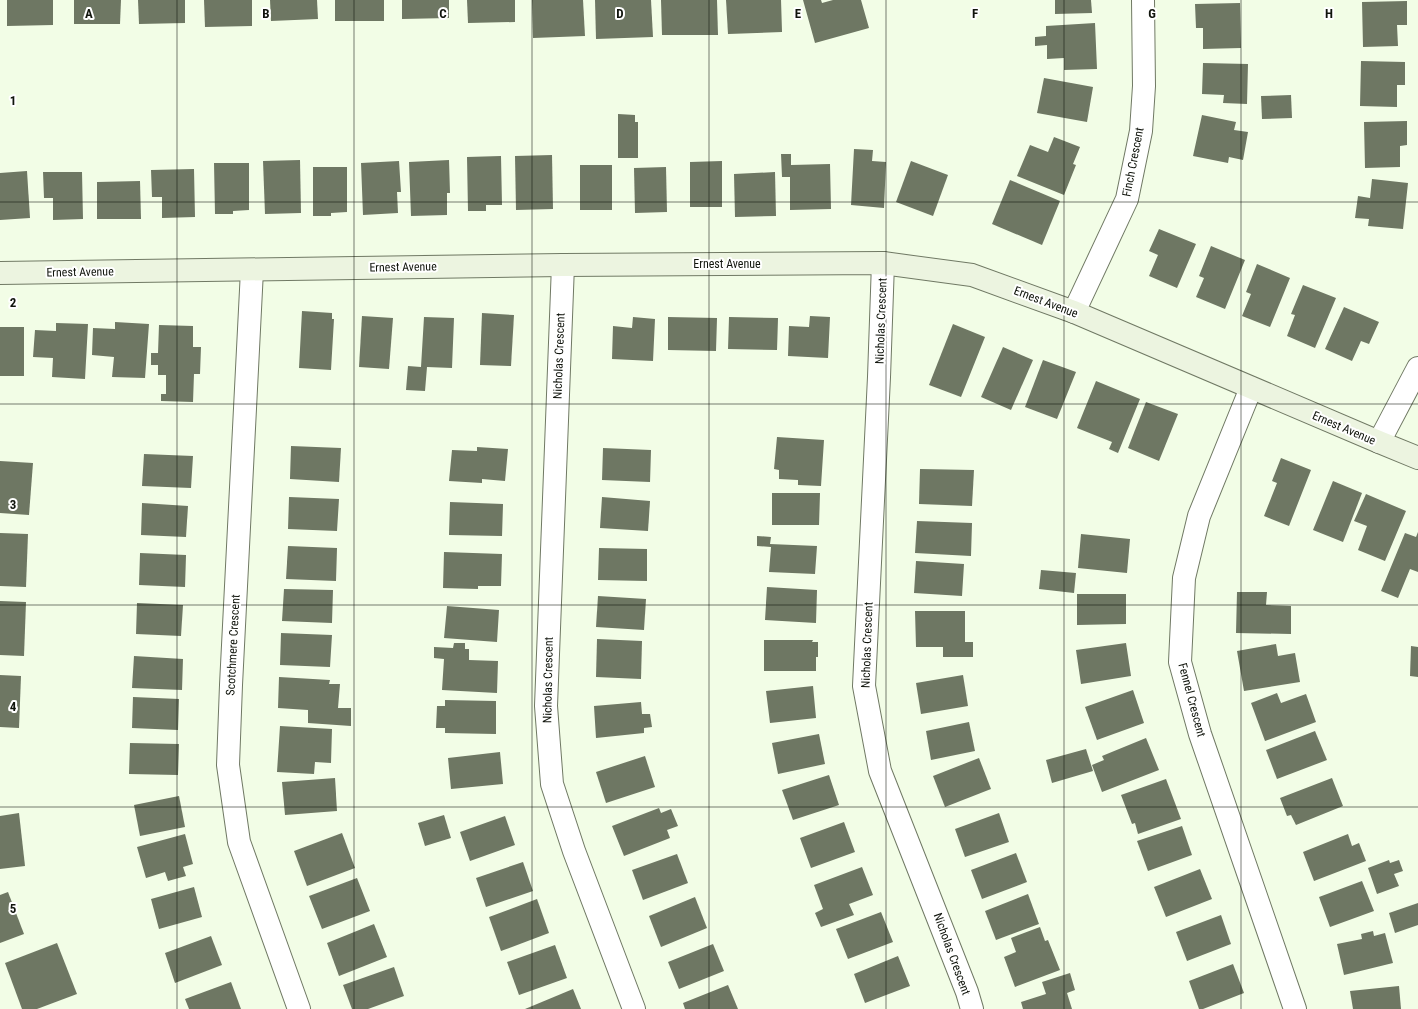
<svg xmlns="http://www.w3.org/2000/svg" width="1418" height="1009" font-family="'Roboto Condensed',sans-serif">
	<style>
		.building { fill: #6e7763 }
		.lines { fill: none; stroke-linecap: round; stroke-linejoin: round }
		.street-casing { stroke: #707964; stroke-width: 24 }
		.secondary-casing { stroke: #707964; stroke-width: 24 }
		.street { stroke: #fff; stroke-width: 22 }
		.secondary { stroke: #ecf4e0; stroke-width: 22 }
		.grid { fill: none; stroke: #10140c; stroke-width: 1; stroke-opacity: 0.55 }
		.labels { text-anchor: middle; stroke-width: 4; stroke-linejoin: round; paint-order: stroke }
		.street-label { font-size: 12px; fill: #10140c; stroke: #fff }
		.grid-label { font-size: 13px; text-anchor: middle; font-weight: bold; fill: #10140c; stroke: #fff; stroke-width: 4; stroke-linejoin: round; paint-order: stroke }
	</style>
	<rect width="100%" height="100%" fill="#f2fde6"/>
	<!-- building -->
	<g class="building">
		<path d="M7,0h46v25l-46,1z"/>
		<path d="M74,0h47l-1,24h-46z"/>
		<path d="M138,0h47v23l-46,1z"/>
		<path d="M204,0h48v26l-47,1z"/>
		<path d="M270,0h47l1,19 -47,2z"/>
		<rect x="335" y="0" width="49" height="21"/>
		<path d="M402,0h47v18l-47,1z"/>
		<path d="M467,0h48v22l-47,1z"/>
		<path d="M532,0h51l2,36 -52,2z"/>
		<path d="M595,0h56l2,37 -57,2z"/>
		<path d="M661,0h56l1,35h-56z"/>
		<path d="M726,0h55l1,32 -54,2z"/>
		<path d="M803,0h18l1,3 11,-3h28l8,28 -54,15z"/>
		<path d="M1055,0h36l1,13 -37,1z"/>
		<path d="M1407,1v24h-10l1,21 -35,1 -1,-45z"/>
		<path d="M1240,3l1,45 -38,1v-21h-7l-1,-24z"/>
		<path d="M1095,23l2,46 -33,1v-12l-17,1v-14l-12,1v-9l11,-1v-10z"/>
		<path d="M1361,61l44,1v23h-8v22l-37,-1z"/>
		<path d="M1203,63l45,1 -1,40 -24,-1 1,-8 -22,-1z"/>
		<path d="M1044,78l49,9 -6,35 -50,-9z"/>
		<path d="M1291,95l1,23 -30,1 -1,-23z"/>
		<path d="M618,114l17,1v7h3v36h-20z"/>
		<path d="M1202,115l34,7 -2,8 14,2 -5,28 -14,-3 -1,6 -35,-7z"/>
		<path d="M1407,121v24l-7,1v21l-35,1 -1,-46z"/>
		<path d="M1054,137l26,10 -7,17 3,1 -12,30 -47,-19 13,-31 18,7z"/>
		<path d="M854,149l19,1 -1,11 14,1 -2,46 -33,-3z"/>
		<path d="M781,154h10v11l39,-1 1,45 -41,1v-33h-8z"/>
		<path d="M552,155l1,54 -37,1 -1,-54z"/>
		<path d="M501,156l1,49h-16v6h-18l-1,-54z"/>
		<path d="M300,160l1,53 -36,1 -2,-53z"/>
		<path d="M449,160l1,33h-3v22l-36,1 -2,-54z"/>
		<path d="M399,161l2,31h-4l1,21 -35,2 -2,-52z"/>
		<path d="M722,161v46h-32v-45z"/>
		<path d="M911,161l37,14 -15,41 -37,-14z"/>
		<path d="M214,163h35v47l-16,1v3h-18z"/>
		<rect x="580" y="165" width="32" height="45"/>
		<path d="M313,167h34v45l-16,1v3h-18z"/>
		<path d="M666,167l1,45 -32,1 -1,-45z"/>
		<path d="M194,169l1,48 -33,1v-21h-10l-1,-27z"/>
		<path d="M27,171l3,47 -30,2v-47z"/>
		<path d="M43,172h39l1,47 -30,1v-22h-9z"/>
		<path d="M775,172l1,44 -41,1 -1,-43z"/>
		<path d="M1372,179l36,4 -5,46 -35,-3 1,-7 -14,-1 3,-22 12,2z"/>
		<path d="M1010,180l50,21 -18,44 -50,-21z"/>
		<path d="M140,181l1,38h-44v-37z"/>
		<path d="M1159,229l37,15 -19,44 -28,-12 9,-21 -9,-4z"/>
		<path d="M1211,246l34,14 -20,49 -29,-12 8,-19 -5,-2z"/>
		<path d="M1257,264l33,14 -20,49 -28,-11 9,-22 -5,-2z"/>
		<path d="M1303,285l33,13 -21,50 -28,-12 8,-21 -4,-1z"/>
		<path d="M1344,307l35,15 -10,22 -8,-3 -9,20 -27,-12z"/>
		<path d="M302,311l30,2v6h2l-3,51 -32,-2z"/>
		<path d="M482,313l32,2 -3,51 -31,-1z"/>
		<path d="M362,316l31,2 -4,51 -30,-2z"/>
		<path d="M810,316l20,1 -2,41 -40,-2 1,-30 20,1z"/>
		<path d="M424,317l30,1 -2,50 -25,-1 -2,24 -19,-1 2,-24 13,1z"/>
		<path d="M633,317l22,2 -2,42 -41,-2 1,-33 19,2z"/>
		<path d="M668,317l49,1 -1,33 -48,-1z"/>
		<path d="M729,317l49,1 -1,32 -49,-1z"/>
		<path d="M115,322l34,2 -4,54 -33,-1 2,-20 -22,-2 1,-27 22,1z"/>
		<path d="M56,323l32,1 -3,55 -33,-2 1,-19 -20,-1 2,-27 21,1z"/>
		<path d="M953,324l32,13 -24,60 -32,-12z"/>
		<path d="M159,325l34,1v21h8l-1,27h-6l-1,28 -32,-1v-7h5v-19h-8v-10h-7v-12h7z"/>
		<rect x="0" y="327" width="24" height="49"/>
		<path d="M1003,347l30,13 -22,50 -30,-13z"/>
		<path d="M1043,360l33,12 -19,47 -32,-12z"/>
		<path d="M1096,381l44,18 -22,54 -9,-4 3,-7 -35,-14z"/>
		<path d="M1146,402l32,12 -19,47 -31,-13z"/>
		<path d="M777,437l47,3 -3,46 -23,-1v-5l-19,-1v-9l-5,-1z"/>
		<path d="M291,446l50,2 -2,34 -49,-3z"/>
		<path d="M477,447l31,2 -3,32 -23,-2v4l-33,-2 3,-31 25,1z"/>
		<path d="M603,448l48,2 -1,32 -48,-2z"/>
		<path d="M144,454l49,2 -2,32 -49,-2z"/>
		<path d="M1281,458l30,12 -22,56 -25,-10 13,-33 -5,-2z"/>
		<path d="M0,461l33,2 -4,52 -29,-2z"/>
		<path d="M920,469l54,1 -2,36 -53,-2z"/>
		<path d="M1333,481l29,12 -19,49 -30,-12z"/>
		<path d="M772,493h48l-1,32h-47z"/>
		<path d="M1366,494l40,17 -21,50 -27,-11 9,-24 -13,-5z"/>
		<path d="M289,497l50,2 -2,32 -49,-2z"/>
		<path d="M602,497l48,4 -2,30 -48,-3z"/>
		<path d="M450,502l53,2 -1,32 -53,-1z"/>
		<path d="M142,503l46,3 -2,31 -45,-2z"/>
		<path d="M917,521l55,2 -1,33 -56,-3z"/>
		<path d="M1418,532v40l-8,-3 -12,29 -17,-7 24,-58 11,4z"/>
		<path d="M0,533l28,1 -2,53 -26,-1z"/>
		<path d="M1081,534l49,5 -3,34 -49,-5z"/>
		<path d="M757,536l14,1 -1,7 47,2 -2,28 -46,-2 2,-25 -14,-1z"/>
		<path d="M288,546l49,2 -1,33 -50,-2z"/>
		<path d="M599,548l48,1v32l-49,-1z"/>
		<path d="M444,552l58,2 -1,32h-23v3l-35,-1z"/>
		<path d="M140,553l46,2 -1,32 -46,-2z"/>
		<path d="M916,561l48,3 -2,32 -48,-3z"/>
		<path d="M1041,570l35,3 -2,20 -35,-4z"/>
		<path d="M767,587l50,3 -1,33 -51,-3z"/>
		<path d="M284,589l49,1 -1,33 -50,-2z"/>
		<path d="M1237,592h30l-1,13 25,1v28l-55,-1z"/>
		<path d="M1077,594h49v30l-49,1z"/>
		<path d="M598,596l48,3 -2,31 -48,-3z"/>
		<path d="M0,601l26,1 -2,54 -24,-1z"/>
		<path d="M137,603l46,2 -2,31 -45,-2z"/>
		<path d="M447,606l52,4 -2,32 -53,-4z"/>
		<path d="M915,611h50v31h8v15h-30v-10h-27z"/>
		<path d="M281,633l51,2 -2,32 -50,-2z"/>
		<path d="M597,639l45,2 -1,38 -45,-2z"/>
		<path d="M764,640h49l-1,2h6v15h-2v14h-52z"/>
		<path d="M454,643h11v6h4v11l29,1 -1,32 -55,-3 2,-31 -10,-1v-11l19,1z"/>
		<path d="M1126,643l5,33 -50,8 -5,-34z"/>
		<path d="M1276,644l2,12 17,-3 5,29 -56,9 -7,-40z"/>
		<path d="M1411,646l7,1v30l-8,-1z"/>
		<path d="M134,656l49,3 -1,31 -50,-2z"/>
		<path d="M0,675l21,1 -2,52 -19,-1z"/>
		<path d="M963,675l5,31 -47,8 -5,-31z"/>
		<path d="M279,677l51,3 -1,4h11l-2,24h13v18l-43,-3v-13l-30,-2z"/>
		<path d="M813,686l3,32 -46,5 -4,-32z"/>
		<path d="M1133,690l11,33 -47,17 -12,-33z"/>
		<path d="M1277,693l4,10 25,-9 10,28 -51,19 -14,-38z"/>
		<path d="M133,697l46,2 -1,31 -46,-2z"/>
		<path d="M445,700l51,1v33l-51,-1v-5h-9l1,-22h8z"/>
		<path d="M641,702l1,12h8l2,13 -8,1v5l-48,5 -2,-32z"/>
		<path d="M969,722l6,29 -44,9 -5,-29z"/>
		<path d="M280,726l52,3 -1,34 -16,-1 -1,12 -37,-2z"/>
		<path d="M1315,731l12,29 -50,19 -11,-29z"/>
		<path d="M819,734l6,30 -47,10 -6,-31z"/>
		<path d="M1146,738l13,32 -57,22 -10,-27 12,-5 -2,-4z"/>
		<path d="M130,743l49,1 -1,31 -49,-1z"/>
		<path d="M1086,749l7,22 -41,12 -6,-23z"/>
		<path d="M500,752l3,32 -52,5 -3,-31z"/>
		<path d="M645,756l10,31 -49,16 -10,-31z"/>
		<path d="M979,758l12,31 -46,18 -12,-31z"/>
		<path d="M829,775l10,30 -46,15 -11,-30z"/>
		<path d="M335,778l2,33 -52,4 -3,-33z"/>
		<path d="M1332,778l11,28 -47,19 -5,-10 -4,1 -7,-18z"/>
		<path d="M1166,779l15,40 -43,15 -3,-11 -3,1 -11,-29z"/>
		<path d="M179,796l6,31 -45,9 -6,-31z"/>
		<path d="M659,808l2,5 10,-4 7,17 -11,4 3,8 -46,18 -12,-30z"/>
		<path d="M19,813l6,53 -25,3v-53z"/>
		<path d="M999,813l10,29 -44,15 -10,-28z"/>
		<path d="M444,815l7,23 -26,8 -7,-23z"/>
		<path d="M505,816l10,29 -45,16 -10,-29z"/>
		<path d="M844,822l11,30 -44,16 -11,-30z"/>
		<path d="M1182,826l10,29 -44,16 -11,-30z"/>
		<path d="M342,833l13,35 -48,18 -13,-35z"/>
		<path d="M185,834l8,30 -10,3 3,9 -18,5 -3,-9 -19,6 -9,-31z"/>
		<path d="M1348,834l4,12 7,-3 7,18 -52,20 -11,-29z"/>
		<path d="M1016,853l11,29 -45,17 -11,-29z"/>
		<path d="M677,854l11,29 -45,17 -11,-30z"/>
		<path d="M1389,860l1,3 9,-3 4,11 -9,3 5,12 -22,8 -9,-26z"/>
		<path d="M523,862l10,29 -47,16 -10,-29z"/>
		<path d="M862,867l11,28 -24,9 5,11 -33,12 -6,-14 8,-4 -9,-24z"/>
		<path d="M1200,869l12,30 -46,18 -12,-30z"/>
		<path d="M357,878l13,33 -48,18 -13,-33z"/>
		<path d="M1362,881l12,30 -44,16 -11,-30z"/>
		<path d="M194,887l8,30 -43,12 -8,-30z"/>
		<path d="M8,892l16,42 -24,9v-48z"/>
		<path d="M1028,894l11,30 -43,16 -11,-29z"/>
		<path d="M695,897l12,31 -46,19 -12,-31z"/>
		<path d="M537,899l12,34 -48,18 -12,-34z"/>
		<path d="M1418,903v22l-23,8 -6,-20z"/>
		<path d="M881,912l12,30 -45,17 -12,-30z"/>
		<path d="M1221,915l10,29 -44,17 -11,-29z"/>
		<path d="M374,924l13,33 -48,19 -12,-33z"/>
		<path d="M1040,927l5,14 3,-1 12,30 -45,17 -11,-30 12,-5 -5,-14z"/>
		<path d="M1373,931l1,5 11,-3 8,30 -49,12 -7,-31 25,-5 -1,-5z"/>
		<path d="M211,936l11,29 -47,18 -10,-30z"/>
		<path d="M57,943l20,51 -40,15h-15l-17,-46z"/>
		<path d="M713,944l11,27 -45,18 -11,-27z"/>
		<path d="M555,945l12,33 -48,17 -12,-33z"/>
		<path d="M898,956l12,30 -45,17 -11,-29z"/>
		<path d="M1233,964l11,29 -41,16h-4l-10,-28z"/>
		<path d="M394,967l10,29 -36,13h-16l-9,-24z"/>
		<path d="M1070,973l5,17 -8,3 5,16h-49l-2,-7 25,-8 -4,-12z"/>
		<path d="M231,982l10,27h-52l-4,-10z"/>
		<path d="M728,985l10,24h-53l-2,-6z"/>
		<path d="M1399,986l2,23h-48l-3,-18z"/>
		<path d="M573,989l8,20h-56z"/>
	</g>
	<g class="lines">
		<defs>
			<g id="street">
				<path d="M883,263l-4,114 -15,309 16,85 87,221 5,17"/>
				<path d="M563,265l-17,441 6,78 22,67 60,158"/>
				<path d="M252,270l-21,415 -3,80 11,77 60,167"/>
				<path d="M1074,312l53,-113 14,-68 3,-45 -1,-86"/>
				<path d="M1251,388l-52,128 -15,62 -4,84 20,72 95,275"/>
				<path d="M1379,442l39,-74"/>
			</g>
			<path id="secondary" d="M0,273l563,-8 320,-2 89,12 102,37 305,130 39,16"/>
		</defs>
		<!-- street casing -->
		<use href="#street" class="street-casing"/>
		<!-- secondary casing -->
		<use href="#secondary" class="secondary-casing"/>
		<!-- street -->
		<use href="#street" class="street"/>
		<!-- secondary -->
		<use href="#secondary" class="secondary"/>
	</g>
	<!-- grid -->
	<path class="grid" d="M177,0v1009M354,0v1009M532,0v1009M709,0v1009M886,0v1009M1064,0v1009M1241,0v1009M0,202h1418M0,404h1418M0,605h1418M0,807h1418"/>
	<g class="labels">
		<!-- street labels -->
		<g class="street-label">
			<text transform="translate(1133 162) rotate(-79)" y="4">Finch Crescent</text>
			<text x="727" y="268">Ernest Avenue</text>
			<text transform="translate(403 267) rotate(-1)" y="4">Ernest Avenue</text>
			<text transform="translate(80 272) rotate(-1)" y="4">Ernest Avenue</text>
			<text transform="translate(1046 302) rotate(21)" y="4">Ernest Avenue</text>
			<text transform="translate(881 321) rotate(-88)" y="4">Nicholas Crescent</text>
			<text transform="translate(559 356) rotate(-88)" y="4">Nicholas Crescent</text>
			<text transform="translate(1344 428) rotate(23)" y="4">Ernest Avenue</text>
			<text transform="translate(233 645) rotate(-87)" y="4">Scotchmere Crescent</text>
			<text transform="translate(867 645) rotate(-88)" y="4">Nicholas Crescent</text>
			<text transform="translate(548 680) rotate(-89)" y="4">Nicholas Crescent</text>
			<text transform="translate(1192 700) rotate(75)" y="4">Fennel Crescent</text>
			<text transform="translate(952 954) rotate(70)" y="4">Nicholas Crescent</text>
		</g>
	</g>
	<g class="grid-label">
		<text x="89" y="18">A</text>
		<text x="266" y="18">B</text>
		<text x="443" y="18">C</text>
		<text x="620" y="18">D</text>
		<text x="798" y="18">E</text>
		<text x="975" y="18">F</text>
		<text x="1152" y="18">G</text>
		<text x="1329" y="18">H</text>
		<text x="13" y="105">1</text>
		<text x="13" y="307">2</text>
		<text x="13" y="509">3</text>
		<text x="13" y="711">4</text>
		<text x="13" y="913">5</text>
	</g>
</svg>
